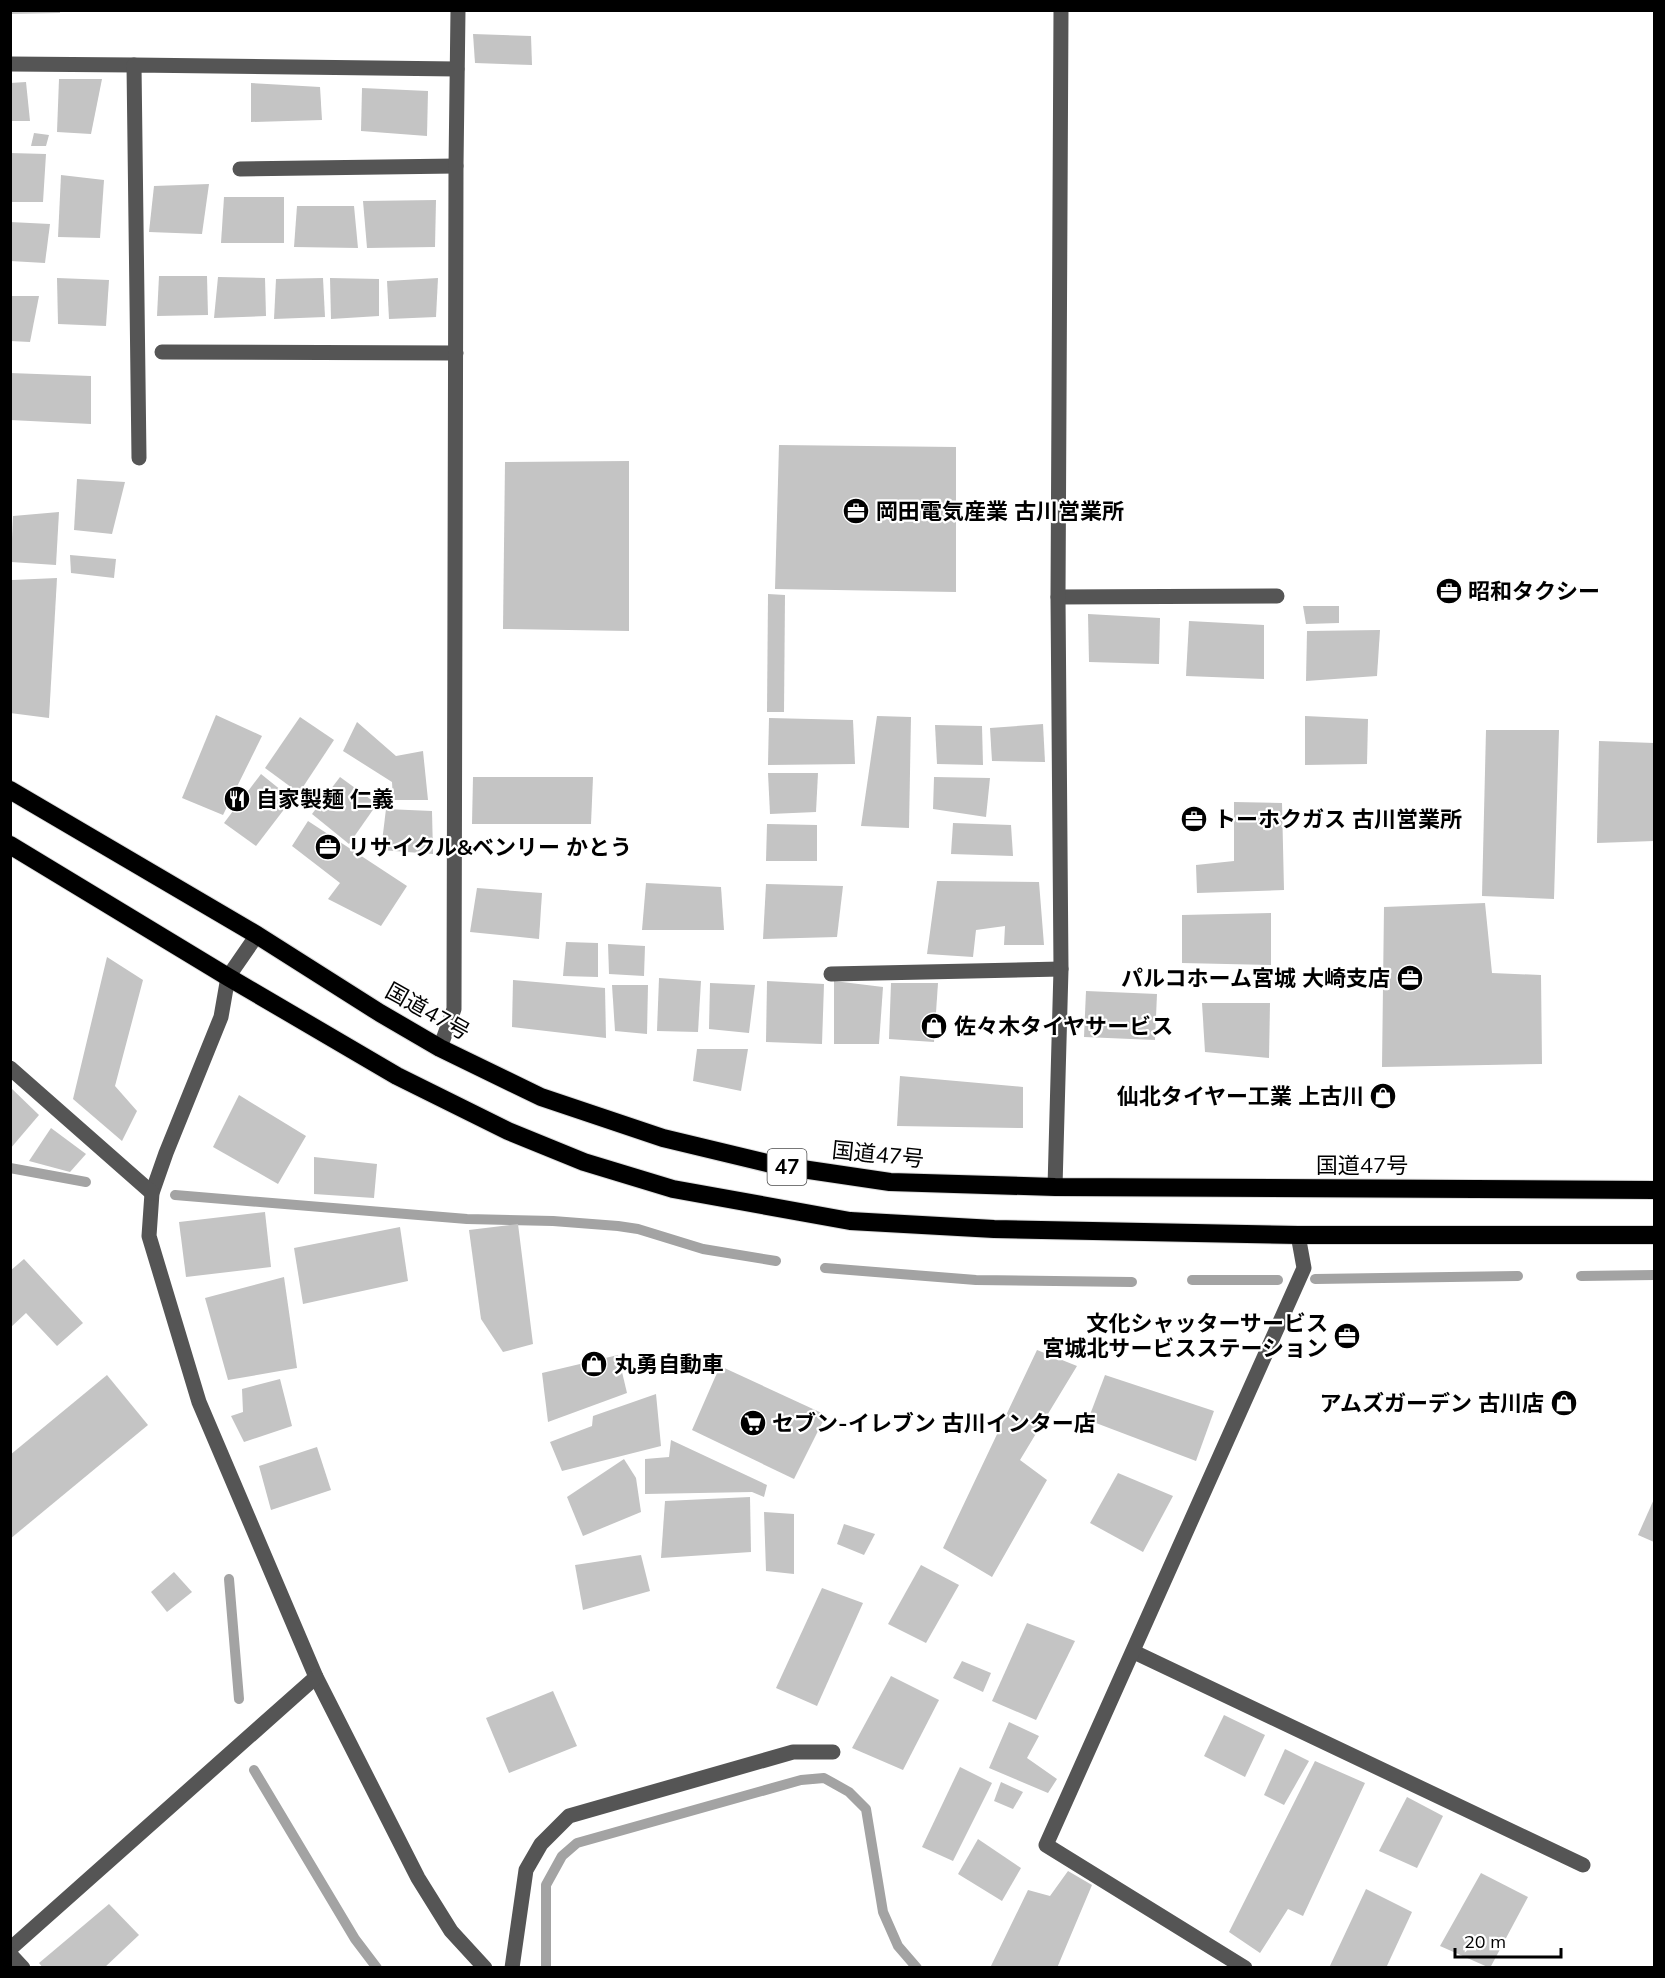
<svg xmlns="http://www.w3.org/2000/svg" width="1665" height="1978" font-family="Mulish,'Noto Sans JP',sans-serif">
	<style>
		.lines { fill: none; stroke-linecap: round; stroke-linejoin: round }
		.stream { stroke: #a3a3a3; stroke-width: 10 }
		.building { fill: #c4c4c4 }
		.highway-casing { stroke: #dbdbdb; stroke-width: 20 }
		.minor { stroke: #555; stroke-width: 15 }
		.highway { stroke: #000; stroke-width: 18 }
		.labels { text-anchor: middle; stroke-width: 4.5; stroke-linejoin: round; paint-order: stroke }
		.shield { fill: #fff; stroke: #4c4c4c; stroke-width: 1.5 }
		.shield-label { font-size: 21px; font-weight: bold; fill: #000 }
		.poi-label { font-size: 22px; font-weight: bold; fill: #000; stroke: #fff; text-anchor: start }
		.street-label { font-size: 22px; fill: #000; stroke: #fff }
	</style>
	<rect width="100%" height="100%" fill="#fff"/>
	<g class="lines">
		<!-- stream -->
		<g class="stream">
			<path d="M10,1168l76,14"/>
			<path d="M175,1195l292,24 86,2 65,5 20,3 65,20 73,12"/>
			<path d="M825,1268l151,12 156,2"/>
			<path d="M1581,1276l73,-1"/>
			<path d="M1315,1279l203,-3"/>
			<path d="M1192,1280h86"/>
			<path d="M229,1579l10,120"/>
			<path d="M254,1770l101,169 22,29"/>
			<path d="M546,1968v-83l16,-29 15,-13 224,-63 23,-2 25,14 17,17 17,103 15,34 19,22"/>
		</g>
	</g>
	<!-- building -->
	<g class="building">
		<path d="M11,10h49v3l-49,1z"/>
		<path d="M473,34l58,2 1,29 -57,-2z"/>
		<path d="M59,79h43l-11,55 -34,-2z"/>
		<path d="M26,82l4,39h-20v-38z"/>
		<path d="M251,83l69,4 2,33 -71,2z"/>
		<path d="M362,88l66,3 -1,45 -66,-5z"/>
		<path d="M34,133l15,2 -3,11h-15z"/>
		<path d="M10,153l36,1 -3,48h-33z"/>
		<path d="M61,175l43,5 -4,58 -42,-1z"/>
		<path d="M209,184l-7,50 -53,-2 5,-46z"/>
		<path d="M224,197h60v46h-63z"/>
		<path d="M436,200l-1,47 -68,1 -4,-47z"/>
		<path d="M297,206h57l4,42 -64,-1z"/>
		<path d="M10,222l40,2 -5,39 -35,-2z"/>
		<path d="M159,276h48l1,39 -51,1z"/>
		<path d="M218,277l47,1 1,38 -52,2z"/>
		<path d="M57,278l52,2 -3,46 -48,-2z"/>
		<path d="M323,278l2,39 -51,2 2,-40z"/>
		<path d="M330,278l49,1v37l-48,3z"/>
		<path d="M438,278l-2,39 -47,2 -2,-38z"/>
		<path d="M10,296h29l-9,46 -20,-1z"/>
		<path d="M10,373l81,3v48l-81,-4z"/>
		<path d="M779,445l177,2v145l-181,-3z"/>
		<path d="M629,461v170l-126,-2 2,-167z"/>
		<path d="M77,479l48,3 -13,52 -38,-4z"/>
		<path d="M59,512l-3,53 -45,-3 2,-46z"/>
		<path d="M70,555l46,4 -2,19 -43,-5z"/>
		<path d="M57,578l-8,140 -39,-5 2,-133z"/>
		<path d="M768,594l17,1 -1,117h-17z"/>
		<path d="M1303,606h36v17l-33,1z"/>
		<path d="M1088,614l72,4 -1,46 -70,-2z"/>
		<path d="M1189,621l75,4v54l-78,-3z"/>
		<path d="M1380,630l-3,46 -71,5 1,-50z"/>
		<path d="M216,715l46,21 -39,79 -41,-17z"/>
		<path d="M877,716l34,1 -2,111 -48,-2z"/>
		<path d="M1305,716l63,3 -1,45 -62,1z"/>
		<path d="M300,717l34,23 -35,53 -34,-25z"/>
		<path d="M769,718l84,2 2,44 -87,1z"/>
		<path d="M357,722l39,34 27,-5 5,49h-35l-1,-18 -49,-31z"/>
		<path d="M1043,724l2,38 -53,-1 -2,-33z"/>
		<path d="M935,725l47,1 1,39 -46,-1z"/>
		<path d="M1486,730h73l-5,169 -72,-3z"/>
		<path d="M1599,741l55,2v98l-57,2z"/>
		<path d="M768,773h50l-2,39 -46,2z"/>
		<path d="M261,774l31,25 -36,47 -32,-23z"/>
		<path d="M340,777l37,27 -28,40 -37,-30z"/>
		<path d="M473,777h120l-2,47h-119z"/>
		<path d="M934,777l56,1 -4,39 -53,-8z"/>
		<path d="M1234,802l48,1 2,87 -87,3 -1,-28 38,-4z"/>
		<path d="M386,809l46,2 1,43 -52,-4z"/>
		<path d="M308,821l99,65 -26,40 -53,-27 12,-16 -48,-37z"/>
		<path d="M953,823l58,2 2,31 -62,-2z"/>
		<path d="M767,824l50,1v36h-51z"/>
		<path d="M937,881l102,1 5,63h-40l1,-19 -29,4 -3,27 -46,-3z"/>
		<path d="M646,883l75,4 3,43h-82z"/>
		<path d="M766,884l77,2 -6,51 -74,2z"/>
		<path d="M477,888l65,5 -3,46 -69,-7z"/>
		<path d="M1485,903l7,70 49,2 1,89 -160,3 2,-160z"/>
		<path d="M1271,913v52l-89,-2v-48z"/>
		<path d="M566,942l32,1v34l-35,-1z"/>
		<path d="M608,944l37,2 -1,30 -35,-2z"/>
		<path d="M107,957l36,23 -28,106 22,25 -15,30 -49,-42z"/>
		<path d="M659,978l42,3 -3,51 -41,-1z"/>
		<path d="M513,980l92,8 1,50 -94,-11z"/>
		<path d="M767,981l57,3 -2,60 -56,-2z"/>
		<path d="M834,981l49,6 -4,57h-45z"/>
		<path d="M710,983l45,2 -6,48 -40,-4z"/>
		<path d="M891,983h47l-4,59 -45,-3z"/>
		<path d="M612,985h36l-1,49 -32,-3z"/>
		<path d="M1086,991l71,3 -2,46 -71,-3z"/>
		<path d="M1202,1003h68l-1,55 -64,-6z"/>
		<path d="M697,1049h51l-7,42 -48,-10z"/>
		<path d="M900,1076l123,11v41l-126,-2z"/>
		<path d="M10,1087l29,28 -29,34z"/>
		<path d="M239,1095l67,41 -28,48 -65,-37z"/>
		<path d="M51,1128l35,26 -16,18 -41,-11z"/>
		<path d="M314,1157l63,7 -3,34 -60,-4z"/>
		<path d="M265,1212l6,55 -85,10 -7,-55z"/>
		<path d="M518,1224l15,120 -30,8 -22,-33 -12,-89z"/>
		<path d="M400,1227l8,54 -105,23 -9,-56z"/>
		<path d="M24,1259l59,64 -26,23 -31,-33 -16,15v-57z"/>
		<path d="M284,1277l13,91 -69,12 -23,-82z"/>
		<path d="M1037,1350l40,16 -57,94 27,20 -55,97 -49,-29z"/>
		<path d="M618,1355l9,38 -79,29 -6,-49z"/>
		<path d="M720,1366l106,49 -32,64 -102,-49z"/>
		<path d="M107,1375l41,50 -138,114v-84z"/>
		<path d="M1105,1375l109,36 -18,50 -108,-41z"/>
		<path d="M280,1379l12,47 -48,16 -13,-26 12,-4 -1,-23z"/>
		<path d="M656,1394l5,52 -99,25 -12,-29 42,-16 1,-10z"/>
		<path d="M671,1440l96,45 -3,12 -12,-5 -107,2v-35l24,-2z"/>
		<path d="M317,1447l14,43 -60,20 -12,-44z"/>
		<path d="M624,1459l12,19 5,34 -58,24 -16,-39z"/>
		<path d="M1118,1473l55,23 -30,56 -53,-29z"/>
		<path d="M750,1497l1,55 -90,6 4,-57z"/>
		<path d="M1654,1499v43l-16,-7z"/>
		<path d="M764,1512l30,2v60l-28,-3z"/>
		<path d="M844,1524l31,10 -11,21 -27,-11z"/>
		<path d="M641,1555l9,36 -67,19 -8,-45z"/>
		<path d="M921,1565l38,20 -33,58 -38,-19z"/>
		<path d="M174,1572l18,20 -25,20 -16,-20z"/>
		<path d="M822,1588l41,15 -46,103 -41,-18z"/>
		<path d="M1027,1623l48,18 -39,79 -44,-19z"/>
		<path d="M962,1661l29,12 -8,19 -30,-14z"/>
		<path d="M891,1676l48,24 -36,70 -51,-22z"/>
		<path d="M553,1691l24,55 -68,27 -23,-55z"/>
		<path d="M1224,1715l41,20 -20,42 -41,-21z"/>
		<path d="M1009,1722l30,14 -12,22 30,21 -9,14 -59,-25z"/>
		<path d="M1285,1749l24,12 -25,44 -20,-10z"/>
		<path d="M1315,1761l50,22 -62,133 -15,-7 -28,44 -31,-21z"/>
		<path d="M960,1767l32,16 -39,78 -31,-14z"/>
		<path d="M1001,1782l22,10 -10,17 -19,-8z"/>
		<path d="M1407,1797l36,19 -26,52 -38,-17z"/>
		<path d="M978,1839l43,29 -19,33 -44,-27z"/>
		<path d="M1068,1871l24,14 -35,83h-67l38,-78 22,6z"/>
		<path d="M1481,1873l47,24 -38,71 -50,-22z"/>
		<path d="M1366,1889l46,23 -26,56h-57z"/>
		<path d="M109,1904l30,31 -35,33h-61l-4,-5z"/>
	</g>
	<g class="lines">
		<defs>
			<g id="highway">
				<path d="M10,790l247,145 123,78 60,35 101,49 122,41 112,27 115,17 165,5 599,3"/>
				<path d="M10,845l218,132 169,99 111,55 76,31 89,27 177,32 144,8 304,6h356"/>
			</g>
		</defs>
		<!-- highway casing -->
		<use href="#highway" class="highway-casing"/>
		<!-- minor -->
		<g class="minor">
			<path d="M10,64l124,1"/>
			<path d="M240,169l216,-3"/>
			<path d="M162,352l294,1"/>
			<path d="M139,458l-5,-393 323,4"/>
			<path d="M1058,597l219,-1"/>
			<path d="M257,935l-29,42 -7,40 -55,136 -14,40 -3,43 50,166 117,275 102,201 33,53 34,37"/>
			<path d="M831,974l230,-5"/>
			<path d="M440,1048l14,-39 2,-843 2,-156"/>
			<path d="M10,1068l142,125"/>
			<path d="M1055,1187l6,-218 -3,-372 3,-587"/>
			<path d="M1134,1652l449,213"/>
			<path d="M10,1949l306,-272"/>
			<path d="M10,1954l13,14"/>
			<path d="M512,1968l14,-98 15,-26 28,-28 224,-64h40"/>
			<path d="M1245,1968l-199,-123 258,-577 -6,-33"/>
		</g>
		<!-- highway -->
		<use href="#highway" class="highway"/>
	</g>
	<!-- icons -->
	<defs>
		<symbol id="office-disc" viewBox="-11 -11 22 22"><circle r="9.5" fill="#000" stroke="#fff"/><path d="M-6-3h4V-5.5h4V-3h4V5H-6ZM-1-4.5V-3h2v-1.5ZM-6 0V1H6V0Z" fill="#fff"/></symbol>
		<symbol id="restaurant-disc" viewBox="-11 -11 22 22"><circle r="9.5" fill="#000" stroke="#fff"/><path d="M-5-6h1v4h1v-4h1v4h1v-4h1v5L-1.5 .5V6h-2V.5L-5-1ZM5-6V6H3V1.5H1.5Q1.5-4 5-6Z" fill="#fff"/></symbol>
		<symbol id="shop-disc" viewBox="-11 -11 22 22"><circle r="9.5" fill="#000" stroke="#fff"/><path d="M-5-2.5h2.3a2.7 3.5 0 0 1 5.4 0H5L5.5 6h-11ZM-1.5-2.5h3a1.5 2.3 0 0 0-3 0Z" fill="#fff"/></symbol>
		<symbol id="supermarket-disc" viewBox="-11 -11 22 22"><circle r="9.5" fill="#000" stroke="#fff"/><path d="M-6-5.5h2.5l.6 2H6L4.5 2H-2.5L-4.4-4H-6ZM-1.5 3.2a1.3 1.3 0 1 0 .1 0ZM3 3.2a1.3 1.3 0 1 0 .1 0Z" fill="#fff"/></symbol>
	</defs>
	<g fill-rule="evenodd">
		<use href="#office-disc" x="841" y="496" width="30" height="30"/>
		<use href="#office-disc" x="1434" y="576" width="30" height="30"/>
		<use href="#restaurant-disc" x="222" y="784" width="30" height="30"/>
		<use href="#office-disc" x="1179" y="804" width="30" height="30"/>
		<use href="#office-disc" x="313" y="832" width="30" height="30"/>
		<use href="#office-disc" x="1395" y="963" width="30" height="30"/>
		<use href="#shop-disc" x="919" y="1011" width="30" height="30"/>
		<use href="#shop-disc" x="1368" y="1081" width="30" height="30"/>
		<use href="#office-disc" x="1332" y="1321" width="30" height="30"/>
		<use href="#shop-disc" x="579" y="1349" width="30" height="30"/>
		<use href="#shop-disc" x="1549" y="1388" width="30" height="30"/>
		<use href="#supermarket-disc" x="738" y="1408" width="30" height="30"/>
	</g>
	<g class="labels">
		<!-- shield labels -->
		<rect class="shield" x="767.5" y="1149" width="39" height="36" rx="4.5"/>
		<g class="shield-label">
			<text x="787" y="1174">47</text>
		</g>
		<!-- poi labels -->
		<g class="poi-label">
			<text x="876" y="519">岡田電気産業 古川営業所</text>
			<text x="1468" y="599">昭和タクシー</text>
			<text x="256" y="807">自家製麺 仁義</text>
			<text x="1214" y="827">トーホクガス 古川営業所</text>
			<text x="348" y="855">リサイクル&amp;ベンリー かとう</text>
			<text x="1390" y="986" text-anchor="end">パルコホーム宮城 大崎支店</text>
			<text x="954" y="1034">佐々木タイヤサービス</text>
			<text x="1364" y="1104" text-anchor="end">仙北タイヤー工業 上古川</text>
			<text x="1328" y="1331" text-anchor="end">文化シャッターサービス<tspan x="1328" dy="25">宮城北サービスステーション</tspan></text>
			<text x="614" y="1372">丸勇自動車</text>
			<text x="1544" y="1411" text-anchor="end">アムズガーデン 古川店</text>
			<text x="772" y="1431">セブン-イレブン 古川インター店</text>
		</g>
		<!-- street labels -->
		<g class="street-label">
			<text transform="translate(428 1011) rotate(29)" y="8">国道47号</text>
			<text transform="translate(878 1154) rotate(6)" y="8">国道47号</text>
			<text x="1362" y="1173">国道47号</text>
		</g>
	</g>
	<!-- border -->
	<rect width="1665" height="1978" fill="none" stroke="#000000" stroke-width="24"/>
	<!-- scale -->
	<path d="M1455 1948v9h106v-9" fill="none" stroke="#000000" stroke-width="3"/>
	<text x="1464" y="1948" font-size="18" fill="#000000" stroke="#ffffff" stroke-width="4.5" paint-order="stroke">20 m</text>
</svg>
